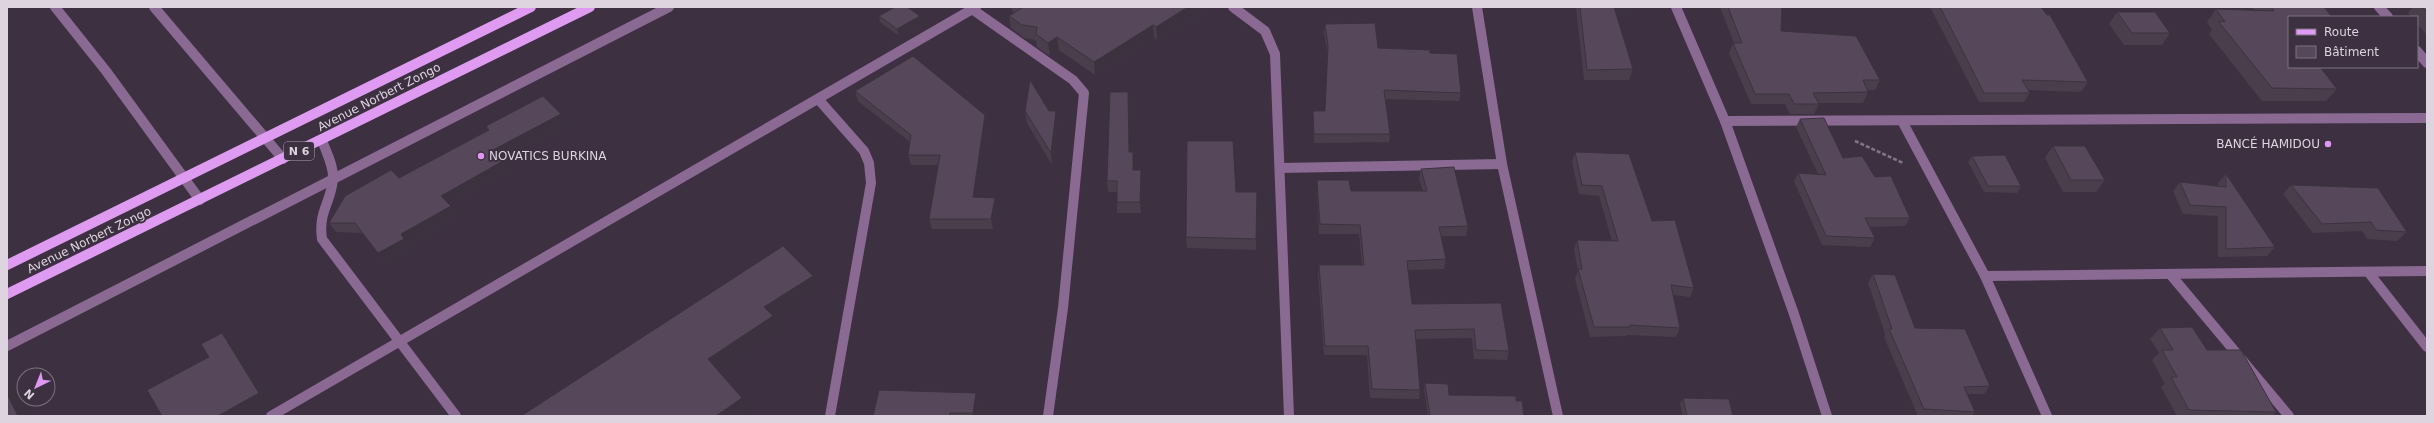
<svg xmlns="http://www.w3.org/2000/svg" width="2434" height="423" font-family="'DejaVu Sans',sans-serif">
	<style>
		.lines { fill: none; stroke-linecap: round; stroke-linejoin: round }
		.path { stroke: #817684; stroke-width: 2.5; stroke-dasharray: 4 2; stroke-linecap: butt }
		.minor { stroke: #8a6993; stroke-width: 10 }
		.major { stroke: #de9bf1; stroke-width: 10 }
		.wall { fill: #4a3e4d }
		.shaded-wall { fill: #3c323f }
		.building { fill: #56485a; stroke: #3c323f }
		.poi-dot { fill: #de98f2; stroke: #3d3041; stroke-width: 1.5 }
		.labels { text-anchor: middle; stroke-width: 4; stroke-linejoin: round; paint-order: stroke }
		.shield { fill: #3d3041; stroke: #ada3b0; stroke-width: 1 }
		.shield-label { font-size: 11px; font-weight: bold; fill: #ddd4df }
		.street-label { font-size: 12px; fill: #ddd4df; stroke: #3d3041 }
		.poi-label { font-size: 12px; fill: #ddd4df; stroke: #3d3041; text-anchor: end }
	</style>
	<rect width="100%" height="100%" fill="#3d3041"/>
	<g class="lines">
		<!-- path -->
		<path class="path" d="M1855,141l48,22"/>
		<!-- minor -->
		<g class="minor">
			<path d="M55,7l51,64 94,129"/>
			<path d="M154,7l129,152"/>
			<path d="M969,7l104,73 11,13 -21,215 -15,108"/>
			<path d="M1233,7l32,24 10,23 14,362"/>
			<path d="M1477,7l25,157 56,252"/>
			<path d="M1676,7l49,114 69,193 33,102"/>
			<path d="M2379,7l9,10"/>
			<path d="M2417,51l10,12"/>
			<path d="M819,100l45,51 5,12 2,20 -41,233"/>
			<path d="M1725,121l702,-3"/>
			<path d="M1902,121l83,155 62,140"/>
			<path d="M322,140c4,12 12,26 11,39 -2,24 -15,32 -11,60l134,177"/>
			<path d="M1280,168l222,-4"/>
			<path d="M2369,273l58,74"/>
			<path d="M2170,274l119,142"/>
			<path d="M1985,276l442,-5"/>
			<path d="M7,346l662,-339"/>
			<path d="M271,416l705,-409"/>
		</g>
		<!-- major -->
		<g class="major">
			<path d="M7,265l524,-258"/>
			<path d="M7,294l583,-287"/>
		</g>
	</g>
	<!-- wall -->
	<g class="wall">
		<path d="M1011,7h196v1l-50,32 -3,-3 -59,38 -36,-25 -9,6 -13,-9 -1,-7 -12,-2 -13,-10 -2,-12 5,-3 -2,-2z"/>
		<path d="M1576,7h57l-17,6 17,56 -4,11h-45z"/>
		<path d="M1720,7h62l-1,24 99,49 -5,10h-8l1,2 -5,11h-45l1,1 -5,10h-24l-5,-10h-34l-22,-51 4,-10h1z"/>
		<path d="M1930,7h111l47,75 -7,10 -53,-2 2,3 -6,9h-45z"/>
		<path d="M2252,7h72l-35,10v50l48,22 -11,12h-64l-53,-67 3,-4 -5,-8 9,-13 38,1z"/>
		<path d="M2413,7h14v28l-10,-11v-7h-6l-3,-4z"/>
		<path d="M2117,12l53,21 -8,12h-38l-15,-21z"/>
		<path d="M879,16l42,7 -22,13 -19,-14z"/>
		<path d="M1325,24l53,24 52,5 31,40 -2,8 -74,-2 5,35 -1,8 -75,1 -1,-23v-9h12l3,-56 -4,-22z"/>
		<path d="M855,91l132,34 -11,72 19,1 2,10 -4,21h-61l-3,-10 9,-54h-27l-3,-10 2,-13 -52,-41z"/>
		<path d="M1129,103v49l5,11v7l7,11v32h-24v-21h-9l-1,-11z"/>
		<path d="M1025,111h24l8,11 -5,43 -25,-42z"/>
		<path d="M1800,119l43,39 32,19 35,41 -5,8 -35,1 5,11 -5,9 -48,-2 -28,-64 4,-8 20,1 -22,-47z"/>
		<path d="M566,123l-65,36 8,11 -60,34 8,11 -49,29 3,4 -26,14 -23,-29 -26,-1 -7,-9 70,-45 89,-48 -2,-4z"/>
		<path d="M2053,146l52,34 -9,12h-33l-18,-34z"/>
		<path d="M1575,152l77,69 42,67 -4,9 -17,-2 7,33 -4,9 -49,-2 -1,1 -36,1 -15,-58 3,-8 -4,-22 3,-9 35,1 -13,-45 -20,-2 -7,-32z"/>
		<path d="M1972,156l49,30 -4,7 -33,-1 -16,-30z"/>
		<path d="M1421,169l47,57 -2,10h-25l5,23 -2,10 -36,1 4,34 89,-1 8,48 -2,9 -33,-1 -2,-21 -56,1 4,51 -1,9 -49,-1 -3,-43h-43l-6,-81 1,-9h43l-3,-31h-40l-2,-44v-10l34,11h72l-4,-12z"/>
		<path d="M2226,174l49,73 -8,9 -49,1v-41l-35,-2 -10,-23 7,-9 38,4v-3z"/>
		<path d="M2291,185l116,47 -10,9 -30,-2 -5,-8 -49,2 -30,-39z"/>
		<path d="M1236,192l20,47v11l-69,-2 -1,-11z"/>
		<path d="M1873,274l42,54 75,58 -6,8h-17l8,18 -3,4h-54l-34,-79 1,-3 -17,-51z"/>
		<path d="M2160,328l47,22 69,62 -4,4h-95l-16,-29 4,-3 -13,-24 7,-7 -9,-14z"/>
		<path d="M1425,383l24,12 67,6 8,15h-96l-4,-27z"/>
		<path d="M1683,398l50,18h-50l-3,-12z"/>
		<path d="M978,403l-2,13h-103z"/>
	</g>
	<!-- shaded-wall -->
	<g class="shaded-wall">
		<path d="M1188,7h19v1l-50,32 -1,-13z"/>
		<path d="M1612,7h21l-23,8z"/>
		<path d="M920,16l1,7 -22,13 -2,-7z"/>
		<path d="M1153,25l1,12 -59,38 -1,-13z"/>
		<path d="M1057,37l2,13 -9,6 -2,-13z"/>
		<path d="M1128,92l1,11v60v-11z"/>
		<path d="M1056,111l1,11 -5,43 -1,-12z"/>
		<path d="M561,114l5,9 -67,37 -6,-10z"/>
		<path d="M985,115l2,10 -12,82 -2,-10z"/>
		<path d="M1133,152l1,11v18l-1,-11z"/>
		<path d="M503,161l6,9 -62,35 -6,-9z"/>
		<path d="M1141,170v43l-1,-11z"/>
		<path d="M995,198l2,10 -4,21 -2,-10z"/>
		<path d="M451,206l6,9 -49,29 3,4 -26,14 -7,-9 23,-19z"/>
		<path d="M813,276l5,14 -44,29 4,11 -63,43 -7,-14 56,-52z"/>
		<path d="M222,333l14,15 37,59 -15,9h-40z"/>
		<path d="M7,376l3,3 19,37h-11l-11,-22z"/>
		<path d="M976,393l2,10 -2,13h-3v-3z"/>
		<path d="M742,398l6,14 -6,4h-26z"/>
	</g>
	<!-- building -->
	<g class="building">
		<path d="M895,7h12l13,9 -23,13 -18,-13z"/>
		<path d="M1021,7h167l-32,20 -3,-2 -59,37 -37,-25 -9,6 -12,-9 1,-7 -15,-2 -13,-9 13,-8z"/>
		<path d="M1580,7h34l19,62 -46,1z"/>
		<path d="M1728,7h54l-1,24 75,5 24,44h-17l5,12 -55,1 6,11h-25l-5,-10h-34l-22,-51h9z"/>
		<path d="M1940,7h101l6,8h3l38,67 -66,-2 8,13h-46z"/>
		<path d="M2271,7h53l8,10h-43v50h31l17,22 -65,-1 -54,-67 7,1 -9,-13 58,2z"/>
		<path d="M2422,7h5v5z"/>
		<path d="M2117,12h38l15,21h-38z"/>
		<path d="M1375,23l3,25 52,2v3l27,1 4,39 -77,-3 6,44h-76l-1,-23h12l3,-65 -3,-22z"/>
		<path d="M913,56l72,59 -12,82 22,1 -4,21h-62l11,-64h-32l3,-20 -56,-44z"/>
		<path d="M1030,80l19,31h7l-5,42 -26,-42z"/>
		<path d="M1110,92h18l1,60h4v18h8l-1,32h-23v-21h-10z"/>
		<path d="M543,96l18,18 -68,36 10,11 -62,35 10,10 -50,28 3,5 -26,14 -23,-30h-26l16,-27 46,-26 8,8 90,-48 -3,-4z"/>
		<path d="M1824,118l19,40 19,-2 13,21 16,-1 19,42h-45l10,20 -49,-2 -28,-63 28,2 -26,-56z"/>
		<path d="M1187,141h46l3,51h21l-1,47 -70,-2z"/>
		<path d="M2053,146h32l20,34h-34z"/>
		<path d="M1575,152l54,2 23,67 23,-1 19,68 -23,-3 9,43 -50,-3v2h-36l-16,-58h4l-5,-29 41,1 -16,-55 -20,-1z"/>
		<path d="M2005,155l16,31h-33l-16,-30z"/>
		<path d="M1454,167l14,59 -29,1 7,32 -39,2 5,43 89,-1 8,48 -33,-1 -2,-21 -59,1 5,60 -48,-1 -4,-43h-43l-6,-81h45l-4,-40 -40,-1 -3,-44h32l2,11h76l-6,-22z"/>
		<path d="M2226,174l49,73 -49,2v-42l-36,-2 -10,-23 46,5z"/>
		<path d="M2291,185l87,3 29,44 -31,-2 -5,-8 -49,2z"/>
		<path d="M783,246l30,30 -49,31 9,9 -65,43 34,39 -26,18h-195z"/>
		<path d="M1873,274l22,1 20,53 50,1 25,57 -26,1 11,25 -51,-3 -35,-80h3z"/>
		<path d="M2192,327l15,23h34l35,62 -87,-2 -18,-33h6l-15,-27h11l-13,-22z"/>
		<path d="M222,333l37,60 -41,23h-56l-15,-26 62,-33 -8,-13z"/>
		<path d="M1425,383l23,1 1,11 67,1v5h6l2,15h-94z"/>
		<path d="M879,390l97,3 -3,20h-23l-1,3h-76z"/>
		<path d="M7,394l11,22h-11z"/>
		<path d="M1683,398l46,1 4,17h-46z"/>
	</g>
	<!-- markers -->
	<g class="poi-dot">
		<circle cx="2328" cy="144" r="4"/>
		<circle cx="481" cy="156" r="4"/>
	</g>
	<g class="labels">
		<!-- shield labels -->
		<rect class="shield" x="284" y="142" width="30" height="18" rx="3"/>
		<g class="shield-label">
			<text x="299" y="155">N 6</text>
		</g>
		<!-- street labels -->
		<g class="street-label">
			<text transform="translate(379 97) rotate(-27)" y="4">Avenue Norbert Zongo</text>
			<text transform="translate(89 240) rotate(-26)" y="4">Avenue Norbert Zongo</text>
		</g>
		<!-- poi labels -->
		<g class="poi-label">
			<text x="2320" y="148">BANCÉ HAMIDOU</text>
			<text x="489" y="160" text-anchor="start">NOVATICS BURKINA</text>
		</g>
	</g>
	<!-- border -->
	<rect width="2434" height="423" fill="none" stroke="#ddd4df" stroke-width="16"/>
	<!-- legend -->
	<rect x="2288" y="16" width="130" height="52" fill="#3d3041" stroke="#7d7280"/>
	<rect x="2296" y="29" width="20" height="6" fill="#de9bf1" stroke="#7d7280"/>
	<text x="2324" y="36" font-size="12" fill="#ddd4df">Route</text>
	<rect x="2296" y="46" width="20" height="12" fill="#56485a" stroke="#7d7280"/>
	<text x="2324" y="56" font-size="12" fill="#ddd4df">Bâtiment</text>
	<!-- north arrow -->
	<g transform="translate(36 387) rotate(223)"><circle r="19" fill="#3d3041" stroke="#7d7280"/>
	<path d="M0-3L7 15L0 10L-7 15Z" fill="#de98f2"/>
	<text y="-6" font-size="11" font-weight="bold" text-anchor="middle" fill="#ddd4df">N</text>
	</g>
</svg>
